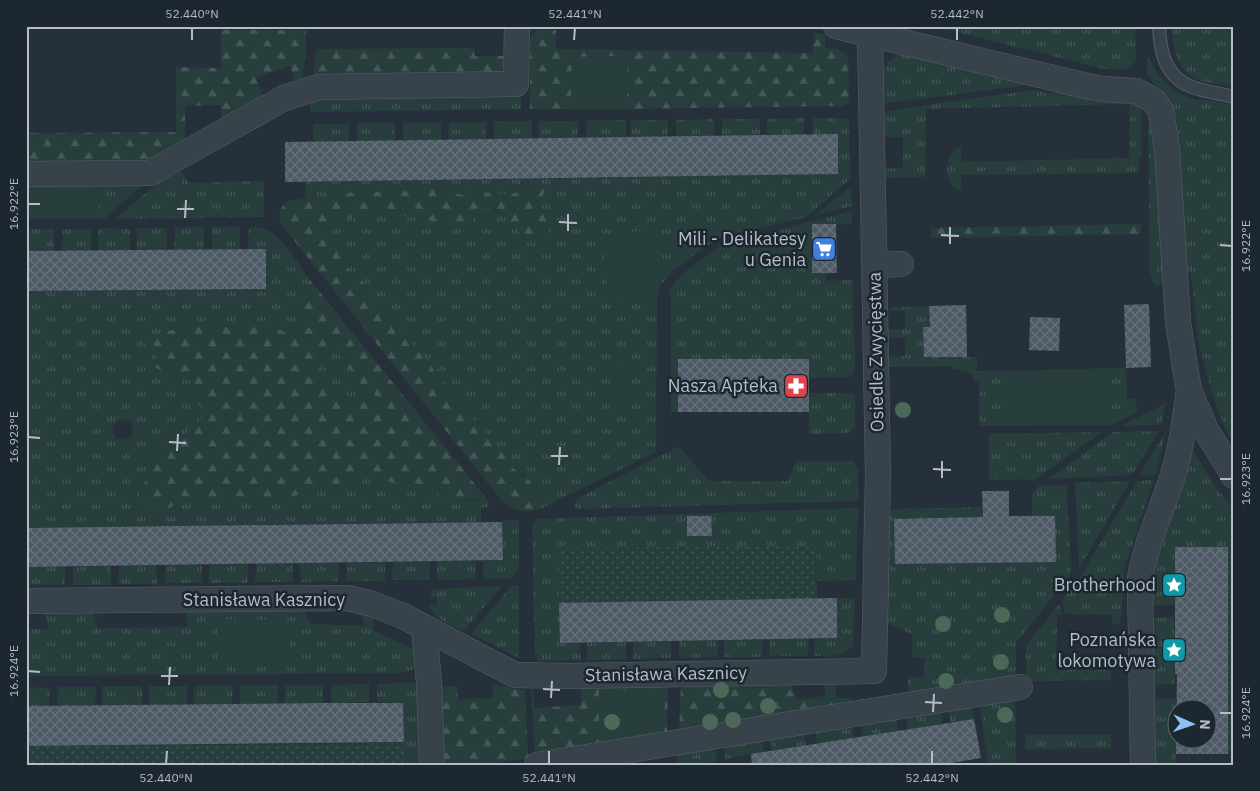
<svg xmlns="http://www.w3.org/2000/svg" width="1260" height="791" font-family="'IBM Plex Sans',sans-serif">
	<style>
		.grass { fill: url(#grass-tufts); fill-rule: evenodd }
		.forest { fill: url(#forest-firs) }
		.park { fill: #283e3d }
		.garden { fill: url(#garden-dots) }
		.building { fill: url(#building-cross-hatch); fill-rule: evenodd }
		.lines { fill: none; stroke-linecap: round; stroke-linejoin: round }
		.lane-casing { stroke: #566069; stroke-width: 14 }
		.street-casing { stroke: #566069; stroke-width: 26 }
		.lane { stroke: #38424b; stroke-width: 12 }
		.street { stroke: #38424b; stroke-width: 25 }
		.tree { fill: #4c6859 }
		.ticks { fill: none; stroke: #b4bdc7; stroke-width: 2 }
		.labels { text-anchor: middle; stroke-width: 5; stroke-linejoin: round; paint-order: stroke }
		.poi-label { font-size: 18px; fill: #b4bdc7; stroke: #1d2730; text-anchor: end }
		.street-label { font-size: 18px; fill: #b4bdc7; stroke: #1d2730 }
		.neatline { fill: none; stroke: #b4bdc7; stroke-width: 2 }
		.ticks-label { font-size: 12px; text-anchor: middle; fill: #b4bdc7 }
	</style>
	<defs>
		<pattern id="grass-tufts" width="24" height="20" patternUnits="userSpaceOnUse" patternTransform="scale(1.25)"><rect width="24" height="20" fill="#283e3d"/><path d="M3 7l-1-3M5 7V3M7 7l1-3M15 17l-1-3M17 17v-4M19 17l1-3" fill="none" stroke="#455858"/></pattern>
		<pattern id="forest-firs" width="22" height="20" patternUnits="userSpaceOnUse" patternTransform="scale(1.25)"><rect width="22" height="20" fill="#283e3d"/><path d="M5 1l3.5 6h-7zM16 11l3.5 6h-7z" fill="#455858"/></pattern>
		<pattern id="garden-dots" width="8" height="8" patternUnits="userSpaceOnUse" patternTransform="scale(1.25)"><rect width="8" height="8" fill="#283e3d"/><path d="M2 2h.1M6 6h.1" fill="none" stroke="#455858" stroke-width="1.8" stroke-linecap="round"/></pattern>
		<pattern id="building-cross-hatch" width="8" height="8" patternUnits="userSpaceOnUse" patternTransform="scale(1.25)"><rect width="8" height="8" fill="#4e5b67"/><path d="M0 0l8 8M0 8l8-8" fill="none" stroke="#65717b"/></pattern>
	</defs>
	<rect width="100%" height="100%" fill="#25303b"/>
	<!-- grass -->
	<g class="grass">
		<path d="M933,26h202l1,34c-6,13 -24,10 -36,8z"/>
		<path d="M1234,26v60c-9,-2 -19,-2 -28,-4 -28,-6 -33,-30 -34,-55z"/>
		<path d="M905,52l130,32 -154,20c0,-23 -3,-43 24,-52z"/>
		<path d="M1147,58h3c8,20 23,37 45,41 13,2 26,2 39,7v338l-10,-18 -14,-39 -12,-48 -6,-58 -7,-18 -10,-148 -7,-16 -16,-17 -1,-6h-4z"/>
		<path d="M1055,89c15,2 79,10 86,19l1,50h-3v15l-178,2v16c-19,-7 -19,-38 0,-44v15l169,-4 -1,-54 -203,5 -1,68 -43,1v-9l21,-1v-31h-21v-23l3,-2 55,-9 94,-13 19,4z"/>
		<path d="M521,91v18l-211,3v-14z"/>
		<path d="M1148,117l5,9 10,157 -6,3 -4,-4 -3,-9z"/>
		<path d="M804,118v17h-37v-16z"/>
		<path d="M813,118l35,1 1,4 1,56 -44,38 -86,21 -15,9 -31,23 -13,15 -1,-42 -21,-12 -29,8 -5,4c-2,10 0,42 6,49 2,3 3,2 7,4l39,2 -1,154 -116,57 -3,-6 -3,-13 -9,-14 -16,-11 -4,-10 -30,-33 -8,-14 -7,-4 -36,-47 -33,-35 -3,-9 -21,-27 -17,-15 -15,-27 -4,-13 6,-9 30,-9 14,-2 80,16c4,-5 9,-11 14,-15 20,-15 37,14 51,26l21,-18 -8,-13 -5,-21 -25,9 -34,-4 -13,4 -16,-7 -14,-1 -22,4 -65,2 -40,6 1,-17 532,-8v-40l-25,1z"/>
		<path d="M714,119v17l-38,1v-17z"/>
		<path d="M722,119h38v16l-38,1z"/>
		<path d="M626,120v17l-40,1v-17z"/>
		<rect x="631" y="120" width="37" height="17"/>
		<rect x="494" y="121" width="38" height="18"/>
		<path d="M539,121h39v17l-39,1z"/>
		<path d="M486,122v17l-38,1 1,-17z"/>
		<rect x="357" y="123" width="38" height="18"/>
		<rect x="403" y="123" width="38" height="17"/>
		<path d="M313,124h36v17l-36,1z"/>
		<path d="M182,171l6,12 76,-2v36l-149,2 44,-37z"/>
		<path d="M152,177l-48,42 -18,-34z"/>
		<path d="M851,186l1,20 -36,9z"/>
		<path d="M852,211v13l-40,1v48h14v8l27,-1 2,90 -2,5 -6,2 -38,1v-19h-130l-1,53h-7v-112l-2,-8 6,-10 15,-14 32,-23z"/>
		<path d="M204,227v23h-30l1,-22z"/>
		<rect x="212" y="227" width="28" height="22"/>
		<path d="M98,228l32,1v21l-32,1z"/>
		<path d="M137,228h30v22h-31z"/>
		<path d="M249,228c5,0 11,-1 16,1 16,6 34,36 45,51l-11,15v26l21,8 26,34 35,37 -5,4 -13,-3 -8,4 -36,-33 8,-14 -61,-35 -124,17 16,18 -6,8 38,14 1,13 13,18c-7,24 -34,31 -55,40 7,15 2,26 -10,35l25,24 13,-6 18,-4 44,2 50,-5 45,-11 28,-19 38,15 38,5v8l20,6 28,-2 3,6 -2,2 -6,1v14l-455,6v-237l240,-2 -1,-40h-17zM123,419l8,4 2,9 -2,5 -7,3 -9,-3 -3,-8 4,-7z"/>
		<rect x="26" y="229" width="28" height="22"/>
		<path d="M63,229h28v22h-29z"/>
		<path d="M929,306l1,21 -7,1 1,29h53v14h26v55h-24v-44l-6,-1v-7l-21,-6v-2l-64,1 -1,-10 18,-1v-18h-18v-8l18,-1v-18h-19l8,-4z"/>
		<path d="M1112,368h14l1,31h9l1,13 -25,13z"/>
		<path d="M809,393h38l8,2v33l-8,5 -38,1z"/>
		<path d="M1166,403l-5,22 -39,1z"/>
		<path d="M1159,431l-27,44 -83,4 64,-47z"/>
		<path d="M1166,431l-10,44 -17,1z"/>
		<path d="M1102,432l-66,47 -47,1v-46z"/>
		<path d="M677,447l4,2 28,32h79l8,-20h57l5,9v31l-279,8 -4,-2v-5l5,-5z"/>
		<path d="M1191,447l26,42 17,20v240l-6,5v-207h-53v58h-26l1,-25z"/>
		<path d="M1154,480l-30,89 -2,45 -3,9 -7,2v-10l-47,-1 -3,-14 19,-24 56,-95z"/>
		<path d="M1130,481l-51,88 -4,-86z"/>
		<path d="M1040,485h23l3,1 1,3 4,85 -55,69v38l-105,12 -3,-5 -1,-11h17l1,-19 -13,-1v-23l-26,-11 3,-112 5,-2 89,-2 -1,10 -88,2 1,45 160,-2v-46h-23v-23z"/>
		<path d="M858,508l-2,72 -39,1 -1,-35 -256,97h20l1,17 -42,1 -4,-5 -3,-129 5,-8z"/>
		<path d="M519,520v46c-1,6 -5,11 -11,13h-25v-18l20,-1 -1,-39z"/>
		<path d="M430,561v19h-38l1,-18z"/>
		<path d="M437,561h39l-1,18 -38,1z"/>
		<path d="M385,562v19h-39l1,-18z"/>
		<path d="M293,563v19h-38l1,-18z"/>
		<path d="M300,563h39l-1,18 -37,1z"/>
		<path d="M248,564v19h-39v-18z"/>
		<path d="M156,565l1,19h-39l1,-18z"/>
		<rect x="165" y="565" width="37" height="18"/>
		<path d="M111,566v19h-38v-18z"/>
		<rect x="28" y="567" width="37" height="18"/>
		<path d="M519,585v73l-48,-24 40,-48z"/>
		<path d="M502,586l-38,45c-11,-5 -32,-12 -34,-26h7v-8h-7l1,-6 4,-2z"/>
		<path d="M837,598h18l-2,47c-10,13 -24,11 -39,11l1,-17 22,-1z"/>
		<path d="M1059,604l3,10h-5l-1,56h55v10l-85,1v-35z"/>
		<path d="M302,605l8,19 54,2 -3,-19 13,3v21l39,18 1,-20 1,37 -3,4 -10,3 -376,3v-47h23l-5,-20 48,-1 6,20 90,-1 -4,-21z"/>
		<path d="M1174,617l1,67 -24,1 -2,-67z"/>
		<path d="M769,639h40l-1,17h-39z"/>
		<path d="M718,640v17l-39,1v-17z"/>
		<path d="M724,640h39l-1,17h-38z"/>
		<path d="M671,641v17l-38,1v-17z"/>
		<path d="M626,642v17l-39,1v-17z"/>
		<path d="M417,683l12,82h-25l-1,-62 -26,-1v-18z"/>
		<path d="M369,684v18l-38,1v-18z"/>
		<path d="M233,685l-1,19h-38v-18z"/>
		<path d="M240,685h38v18l-38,1z"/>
		<rect x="285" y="685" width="38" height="18"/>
		<rect x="102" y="686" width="40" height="19"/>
		<path d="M149,686h38v18l-38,1z"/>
		<path d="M26,687l24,1 -1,18h-23z"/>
		<path d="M58,687h38l-1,18 -38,1z"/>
		<path d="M1015,693l1,72h-28l-8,-60z"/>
		<path d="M1152,699h24v66h-23z"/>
		<path d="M947,704l25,1 2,14 -23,4z"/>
		<path d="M940,707l2,17 -34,5 -2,-17z"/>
		<path d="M896,713l2,18 -35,6 -3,-18z"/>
		<path d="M852,719l2,19 -37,6 -2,-18z"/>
		<path d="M804,728l2,18 -34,5 -2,-17z"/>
		<path d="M760,733l4,19 -39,7 -2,-20z"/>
		<path d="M1026,735h85v13l-86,1z"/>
		<path d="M714,741l3,20 -22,4h-16l-2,-18z"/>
	</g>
	<!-- forest -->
	<g class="forest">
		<path d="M221,30h85v23l-4,27 -6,5 -6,-19 -34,12 8,22 -43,27v-22l-36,1v42l-34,15 -125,1v-31l150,-1v-65l45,1z"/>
		<path d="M539,30h17v19l257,4 1,-20 11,2v12l13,2 10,7 1,42 -2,6 -3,2 -217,3v-53l-55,1 -1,52h-41v-69l2,-6z"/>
		<path d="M474,48l1,8h34l-3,10 -10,8 -183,7 3,-32z"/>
		<path d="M534,186l11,4 -6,17 8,13 2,14 -23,4 -30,-29 -12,-1 -9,4 -5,12 -9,3 -80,-16 -14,2 -30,9 -6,9 4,13 15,27 17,15 21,27 3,9 33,35 36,47 7,4 8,14 30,33 4,10 21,16 10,28c-15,5 -26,2 -38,-8l-221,-277c-4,-9 -1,-16 6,-23l58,-8 65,-2 22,-4 13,1 17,7 13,-4 34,4z"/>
		<path d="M1141,224v10l-210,4v-10z"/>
		<path d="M310,280l177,219 2,6 -3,-6h-18l-22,3c-8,-3 -7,-8 -8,-15l-58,-6 -18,-14 -28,19 -45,11 -50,5 -44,-2 -18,4 -12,6 -9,-1 -9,-4 -7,-6 -2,-10 9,-9 6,-20 -4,-9c21,-9 48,-16 55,-40l-13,-18 -1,-13 -19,-5 -19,-9 6,-8 -17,-18 44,-14 81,-3 24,12 5,-5 12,-4 12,6 10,15 -2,11 -8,14 35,33 9,-4 13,3 5,-4 -20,-16 -41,-55 -21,-8v-26z"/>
		<path d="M825,679h10l1,19h16l2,10 -175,27 2,-52 108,-3 8,20 28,-4z"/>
		<path d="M668,683l-1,54 -68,-45v51l-64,15 -4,-73h2l1,23 47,-3v-21z"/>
		<path d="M492,684l33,7 3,67 -39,7h-50l-6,-78 24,-1 1,13 35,-1z"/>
	</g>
	<!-- park -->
	<g class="park">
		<path d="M627,56v53h-56l1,-52z"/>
		<path d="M86,185l18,34 -78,-1v-20h4v-5h-4v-7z"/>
		<path d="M648,230l8,1c8,16 6,50 1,67l-39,-2c-4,-2 -5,-1 -7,-4 -6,-8 -8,-39 -6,-49 9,-10 30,-12 43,-13z"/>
		<path d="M611,367h21l-1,32 -20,-1z"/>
		<path d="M1112,368v57l-109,1v-55z"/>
		<path d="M218,619l72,1 -1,43h-72z"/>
		<path d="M666,689l-3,46 -64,8v-51z"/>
	</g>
	<!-- garden -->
	<g class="garden">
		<path d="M816,546l1,53 -258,4 -1,-55z"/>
		<path d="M404,743v22h-378v-19z"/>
	</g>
	<!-- building -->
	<g class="building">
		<path d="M838,134v40l-553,8v-40z"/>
		<path d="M812,224h24l1,49h-25z"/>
		<path d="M266,249v40l-240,2v-40z"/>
		<path d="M1149,304l2,63 -25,1 -2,-63z"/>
		<path d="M966,305l1,52h-43l-1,-30h7l-1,-21z"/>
		<path d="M1030,317l30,1 -1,33 -30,-1z"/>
		<rect x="678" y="359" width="131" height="53"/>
		<path d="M982,491h27v25h46l1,46 -161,2 -1,-45 89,-2z"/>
		<path d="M687,516h24l1,20h-25z"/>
		<path d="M502,522l1,38 -477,7v-39z"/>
		<path d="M1175,547h53v207h-52l1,-80h-2zM1178,708h30v30h-30z"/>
		<path d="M837,598v40l-277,5 -1,-40z"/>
		<path d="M323,703h80l1,39 -378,4v-40z"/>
		<path d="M974,719l7,39 -41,7h-188l-1,-11z"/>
	</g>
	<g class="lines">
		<defs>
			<path id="lane" d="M1159,26c1,26 6,51 33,61 13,5 28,6 42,10"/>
			<g id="street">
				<path d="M836,26l255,61 12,2 33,2 17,9 8,11 6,38 11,173 7,45 4,23 17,40 28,46"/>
				<path d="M26,174l124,-1 134,-75 35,-11 197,-3 1,-58"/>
				<path d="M874,265l27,-1"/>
				<path d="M26,601l321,-3 25,6 31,12 112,59 55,1 304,-5 4,-198 -8,-439"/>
				<path d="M424,627l5,56 3,82"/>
				<path d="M537,765l483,-78"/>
				<path d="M1143,765l-3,-187c6,-35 21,-66 32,-100 9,-28 13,-58 17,-88"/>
			</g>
		</defs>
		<!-- lane casing -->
		<use href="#lane" class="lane-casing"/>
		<!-- street casing -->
		<use href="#street" class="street-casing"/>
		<!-- lane -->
		<use href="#lane" class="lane"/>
		<!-- street -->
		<use href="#street" class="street"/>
	</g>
	<!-- trees -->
	<g class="tree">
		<circle cx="903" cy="410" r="8"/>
		<circle cx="1002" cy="615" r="8"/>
		<circle cx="943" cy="624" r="8"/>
		<circle cx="1001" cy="662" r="8"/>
		<circle cx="946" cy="681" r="8"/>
		<circle cx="721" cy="690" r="8"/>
		<circle cx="768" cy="706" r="8"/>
		<circle cx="1005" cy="715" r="8"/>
		<circle cx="733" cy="720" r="8"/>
		<circle cx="612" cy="722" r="8"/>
		<circle cx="710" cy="722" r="8"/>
	</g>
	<!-- ticks -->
	<path class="ticks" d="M192,40v-12M574,40l1,-12M957,40v-12M28,204h12M177,209h17M185,218l1,-18M559,222l18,1M568,231v-17M941,235l18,1M950,244v-17M1220,245l12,1M28,437l12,1M169,442l17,1M177,451l1,-17M551,456h17M559,465l1,-18M933,469l18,1M942,478v-17M1220,479h12M28,671l12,1M161,676h17M169,685l1,-18M543,689l17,1M551,698l1,-17M925,702l17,1M933,712l1,-18M1220,713h12M166,764l1,-13M549,764v-13M932,764v-13"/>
	<!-- icons -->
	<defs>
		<symbol id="supermarket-square" viewBox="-11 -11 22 22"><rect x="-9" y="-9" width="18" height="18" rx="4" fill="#3f7fe0" stroke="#1d2730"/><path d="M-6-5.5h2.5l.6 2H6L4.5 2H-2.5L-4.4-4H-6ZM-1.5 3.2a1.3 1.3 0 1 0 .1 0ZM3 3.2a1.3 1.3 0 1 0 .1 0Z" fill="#fff"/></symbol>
		<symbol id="pharmacy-square" viewBox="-11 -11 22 22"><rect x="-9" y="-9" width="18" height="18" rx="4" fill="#e0444e" stroke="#1d2730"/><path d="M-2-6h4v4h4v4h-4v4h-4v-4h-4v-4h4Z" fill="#fff"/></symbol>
		<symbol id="sight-square" viewBox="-11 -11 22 22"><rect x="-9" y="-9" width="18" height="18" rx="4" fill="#0f9aa8" stroke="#1d2730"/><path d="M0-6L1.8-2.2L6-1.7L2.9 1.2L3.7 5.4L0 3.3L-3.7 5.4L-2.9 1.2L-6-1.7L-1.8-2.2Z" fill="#fff"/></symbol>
	</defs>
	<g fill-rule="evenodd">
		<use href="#supermarket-square" x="810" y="235" width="28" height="28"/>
		<use href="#pharmacy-square" x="782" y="372" width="28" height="28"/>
		<use href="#sight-square" x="1160" y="571" width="28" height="28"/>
		<use href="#sight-square" x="1160" y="636" width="28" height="28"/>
	</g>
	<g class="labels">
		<!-- poi labels -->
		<g class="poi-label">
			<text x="806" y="245">Mili - Delikatesy<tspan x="806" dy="21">u Genia</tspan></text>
			<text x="778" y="392">Nasza Apteka</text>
			<text x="1156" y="591">Brotherhood</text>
			<text x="1156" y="646">Poznańska<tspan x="1156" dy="21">lokomotywa</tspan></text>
		</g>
		<!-- street labels -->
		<g class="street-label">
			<text transform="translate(876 352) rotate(-91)" y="6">Osiedle Zwycięstwa</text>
			<text x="264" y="606">Stanisława Kasznicy</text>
			<text transform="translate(666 674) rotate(-1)" y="6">Stanisława Kasznicy</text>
		</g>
	</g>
	<!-- border -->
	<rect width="1260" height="791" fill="none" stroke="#1d2730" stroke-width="55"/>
	<!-- north arrow -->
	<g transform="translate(1192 724) rotate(92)"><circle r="24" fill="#1d2730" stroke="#59636c"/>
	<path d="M0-4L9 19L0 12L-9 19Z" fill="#8fbef1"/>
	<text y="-8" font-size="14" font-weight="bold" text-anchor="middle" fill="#b4bdc7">N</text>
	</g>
	<rect x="28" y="28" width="1204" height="736" class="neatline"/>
	<g class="ticks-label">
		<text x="192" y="18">52.440°N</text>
		<text x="575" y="18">52.441°N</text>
		<text x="957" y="18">52.442°N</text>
		<text transform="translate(14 204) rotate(-90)" y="4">16.922°E</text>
		<text transform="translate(1246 246) rotate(-90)" y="4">16.922°E</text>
		<text transform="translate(14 437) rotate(-90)" y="4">16.923°E</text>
		<text transform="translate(1246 479) rotate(-90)" y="4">16.923°E</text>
		<text transform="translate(14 671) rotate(-90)" y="4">16.924°E</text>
		<text transform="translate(1246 713) rotate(-90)" y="4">16.924°E</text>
		<text x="166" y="782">52.440°N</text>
		<text x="549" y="782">52.441°N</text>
		<text x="932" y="782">52.442°N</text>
	</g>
</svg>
